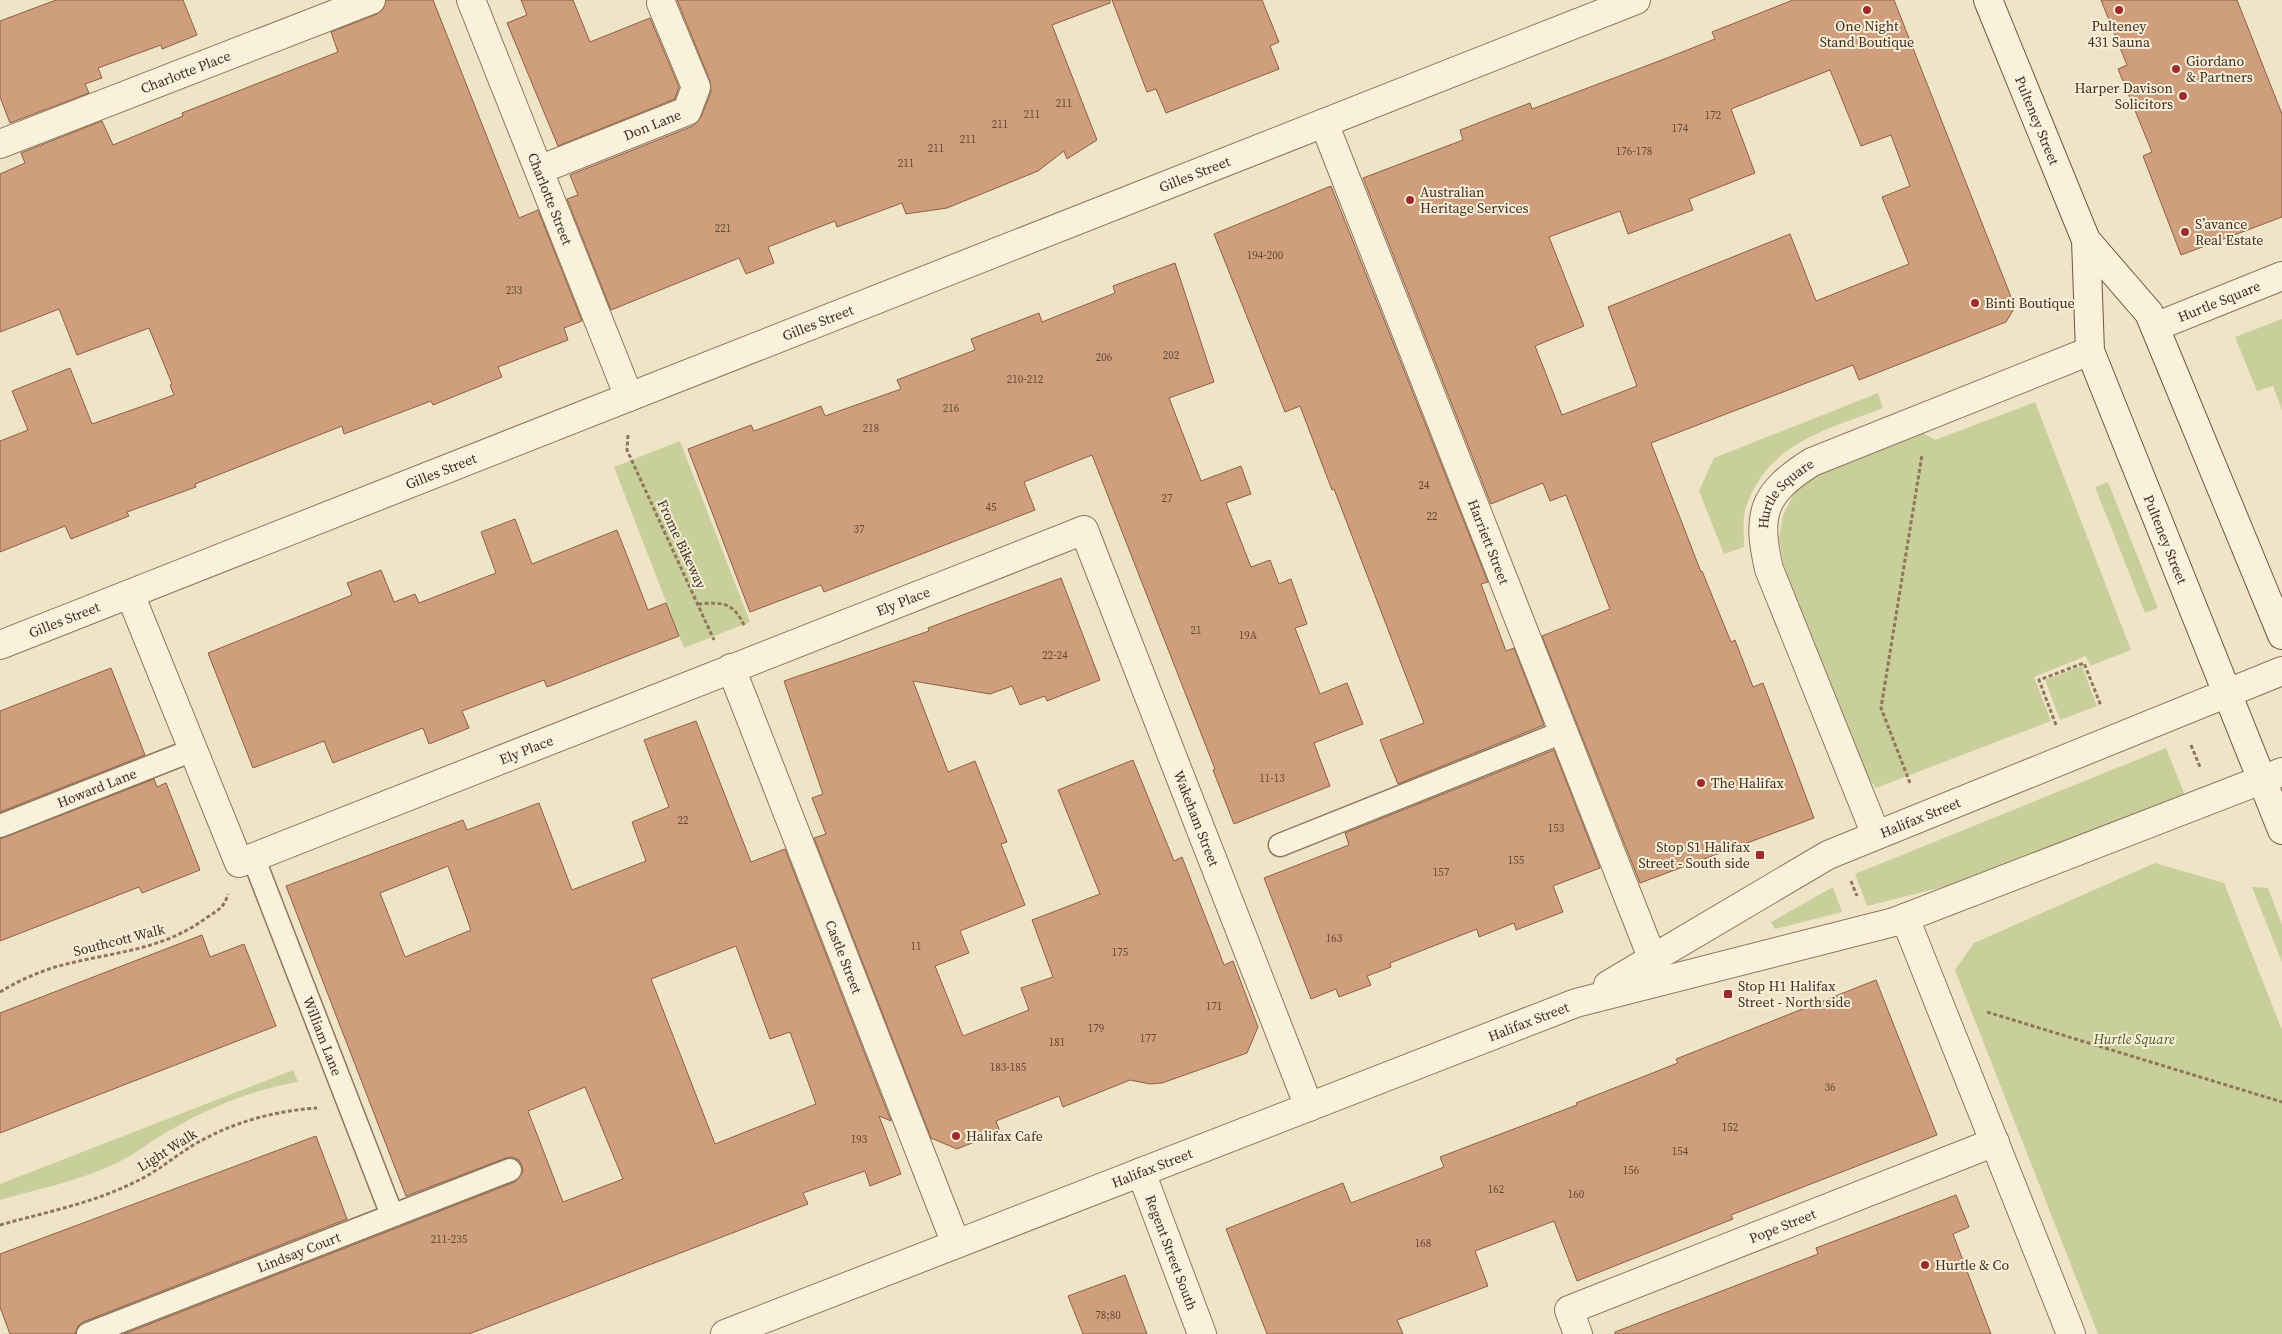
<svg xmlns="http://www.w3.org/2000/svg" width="2282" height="1334" font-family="'Source Serif 4',serif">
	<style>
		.green { fill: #c9cf9b }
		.building { fill: #cf9f7d; stroke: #8d5f41; fill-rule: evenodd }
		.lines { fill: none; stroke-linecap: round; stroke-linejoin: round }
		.service-casing { stroke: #8d765c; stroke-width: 25 }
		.minor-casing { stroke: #8d765c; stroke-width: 30 }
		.tertiary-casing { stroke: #8d765c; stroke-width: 30 }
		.secondary-casing { stroke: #6f573f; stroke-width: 30 }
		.path { stroke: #8d765c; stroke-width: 3; stroke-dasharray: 4 2.5; stroke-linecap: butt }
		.service { stroke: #faf1dc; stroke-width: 22 }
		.minor { stroke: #faf1dc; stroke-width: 28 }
		.tertiary { stroke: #faf1dc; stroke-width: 28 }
		.secondary { stroke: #faf1dc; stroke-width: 28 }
		.poi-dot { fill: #9e2a2b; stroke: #f7eed8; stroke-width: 2 }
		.labels { text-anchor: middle; stroke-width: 4; stroke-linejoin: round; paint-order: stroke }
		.number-label { font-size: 11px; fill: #624a37 }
		.poi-label { font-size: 14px; fill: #3d2e20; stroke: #f7eed8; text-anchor: start }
		.street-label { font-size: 14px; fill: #3d2e20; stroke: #f7eed8 }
		.park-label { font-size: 14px; font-style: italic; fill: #4d5a26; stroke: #f7eed8 }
	</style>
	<rect width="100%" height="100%" fill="#f0e4c8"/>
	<!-- green -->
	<g class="green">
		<path d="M2282,319v91l-9,-24 -16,5 -22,-54z"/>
		<path d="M1878,393l5,15c-48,19 -102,31 -128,79 -5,9 -10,19 -11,29 -1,10 0,21 0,31l-20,7 -25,-63 15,-33z"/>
		<path d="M2035,402l96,248 -41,16 -4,-10 -52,21 17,44 -175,67 -14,-18 -78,-204 -5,-28 4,-23 15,-29 18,-14 105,-40 14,8z"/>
		<path d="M680,441l70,181 -66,26 -70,-181z"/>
		<path d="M2108,482l50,126 -13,5 -50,-126z"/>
		<path d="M2082,666l15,40 -37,14 -15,-40z"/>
		<path d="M2166,748l21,52 -189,73 -131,33 -12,-32z"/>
		<path d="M2155,863l69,20 58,147v304h-184l-143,-364 19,-27z"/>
		<path d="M1833,887l9,25 -67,17 -4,-7z"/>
		<path d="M2252,887l16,1 14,37v37z"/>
		<path d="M293,1070l5,12c-43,7 -87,25 -124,46 -19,10 -36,24 -55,34 -38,19 -79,26 -119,38v-16z"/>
	</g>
	<!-- building -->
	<g class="building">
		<path d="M56,0h127l14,35 -35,14 -1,-4 -63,23 4,10 -17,6 4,9 -79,30 -10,-26v-76z"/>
		<path d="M386,0h47l86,218 19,-8 44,111 -18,7 4,12 -70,27 4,10 -69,28 -2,-4 -87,33 -2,-8 -147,58 1,3 -69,25 2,4 -58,23 -6,-13 -65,26v-111l28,-11 -16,-39 58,-23 22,56 82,-29 -4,-10 2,-1 -23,-56 -72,27 -18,-46 -59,23v-158l25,-11 -4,-10 81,-32 11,24 70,-29 -1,-3 156,-61 -7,-20 46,-18 6,-5z"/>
		<path d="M521,0h52l17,42 60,-24 29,69 -4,12 -117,47 -51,-123 20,-8z"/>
		<path d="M677,0h433v3l-58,22 45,115 -30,19 -3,-8 -26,20 -91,37 -41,6 -4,-11 -65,24 -2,-6 -67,26 6,16 -28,11 -7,-16 -128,52 -44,-111 11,-4 -8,-20 123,-49 8,-9 10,-25 -1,-11z"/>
		<path d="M1112,0h150l17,42 -9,4 9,23 -113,44 -10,-24 -9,3z"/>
		<path d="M1793,0h101l121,307 -9,15 -147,58 -6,-15 -202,78 50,129 1,-1 29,71 4,-2 18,47 10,-4 51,135 -174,65 -98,-247 68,-27 -44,-114 -16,6 -7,-18 -52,21 -128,-326 100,-38 -3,-10 70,-27 2,6 135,-51 48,-19 -3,-7zM1830,70l31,76 30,-11 19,51 -28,11 27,67 -93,37 -26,-67 -182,73 29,79 -75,29 -27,-69 49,-20 -35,-89 71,-26 8,23 65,-24 -4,-11 66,-26 -24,-64z"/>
		<path d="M2101,0h136l45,114v103l-101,38 -38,-99 9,-4 -34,-83 9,-4z"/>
		<path d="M1331,186l157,396 -7,2 25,67 8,-3 30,77 -146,59 -18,-44 44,-17 -90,-234 -2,1 -32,-84 -15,6 -71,-178z"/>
		<path d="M1175,263l39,119 -45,16 27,70 5,13 40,-15 10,28 -25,9 25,64 19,-7 9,24 12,-5 16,45 -12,4 25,66 27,-11 16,41 -49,19 16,43 -96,38 -21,-54 2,-1 -123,-314 -68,27 11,28 -211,82 -3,-7 -71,27 -62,-163 63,-24 3,6 67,-25 4,10 76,-27 -4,-9 78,-30 -4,-11 68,-26 3,9 73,-29 -2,-7z"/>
		<path d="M515,519l17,45 85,-34 31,80 18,-7 13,33 -132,51 -3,-7 -82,31 7,17 -40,16 -6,-16 -90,35 -9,-22 -71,27 -45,-115 144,-58 -5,-12 34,-13 13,32 21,-8 4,9 77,-30 -15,-41z"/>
		<path d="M1061,578l39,102 -53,21 -2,-5 -25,9 -8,-19 -22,8 -77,-13 35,91 27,-11 32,81 -6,2 24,61 -65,26 9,22 -34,13 28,70 66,-26 -8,-22 32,-11 -21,-57 68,-26 -42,-104 75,-30 41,101 8,-4 42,108 9,-4 25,66 -11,26 -85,30 -12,1 -20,-4 -67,27 -4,-11 -63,25 4,11 -43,17 -26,-11 -117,-300 12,-4 -14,-36 11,-4 -39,-113 145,-50 -1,-3z"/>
		<path d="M111,668l34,87 -145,57v-101z"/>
		<path d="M696,721l55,141 34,-13 106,272 -12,-5 22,58 -31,12 -5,-15 -62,22 5,11 -339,130h-345l391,-152 8,-10 -1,-6 -3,-6 -7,-3 -6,1 -100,38 -120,-310 177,-66 4,10 72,-27 33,87 74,-29 -14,-39 37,-15 -25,-67zM448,866l23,64 -66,27 -25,-64zM736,946l34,93 20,-7 26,72 -101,40 -64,-165zM585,1087l38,92 -60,23 -35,-91z"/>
		<path d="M1554,750l46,118 -47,18 10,26 -47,18 -2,-7 -35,14 -2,-8 -87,34 1,4 -24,9 4,9 -32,12 -3,-8 -25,10 -47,-121 85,-33 -4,-12z"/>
		<path d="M154,779l3,8 9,-4 34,87 -58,23 -3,-6 -139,54v-102z"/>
		<path d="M202,935l8,22 34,-13 32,82 -276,107v-120z"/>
		<path d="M1876,980l61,155 -206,80 2,4 -156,62 -23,-60 -79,30 13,35 -91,34 6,14h-136l-41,-105 117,-46 8,20 93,-36 -4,-10 137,-52 -1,-2 102,-40 -2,-4z"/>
		<path d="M316,1136l31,83 -264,103 -5,4 -3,8h-65l-10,-27v-53z"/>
		<path d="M1956,1195l13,32 -16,7 38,100h-376v-2l203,-78 -2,-6z"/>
		<path d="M1125,1275l22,59h-64l-15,-38z"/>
	</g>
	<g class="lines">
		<defs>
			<g id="service">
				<path id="s1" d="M0,826l193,-76"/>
				<path d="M1280,845l283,-113"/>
				<path id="s2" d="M253,857l139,358"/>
				<path id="s3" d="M88,1334l422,-164"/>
			</g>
			<g id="minor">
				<path id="s4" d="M471,0l158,397"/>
				<path id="s5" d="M1324,123l329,837"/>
				<path id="s6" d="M0,144l371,-144"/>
				<path id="s7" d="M539,170l148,-59 9,-24 -35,-84"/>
				<path id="s8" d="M2155,327l127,-51"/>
				<path id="s9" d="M130,594l109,269 845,-333 225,577"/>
				<path id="s10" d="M731,668l225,576"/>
				<path id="s11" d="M1876,835l-107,-266c-13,-56 -6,-76 43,-107l278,-111"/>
				<path d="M1905,918l166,416"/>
				<path id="s12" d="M1141,1172l61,162"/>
				<path id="s13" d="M1578,1334l-9,-24 426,-168"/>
			</g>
			<g id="tertiary">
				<path id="s14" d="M0,645l1636,-645"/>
				<path id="s15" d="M1608,985l220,-130 454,-184"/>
				<path id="s16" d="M725,1334l851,-331 318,-81 388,-150"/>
			</g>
			<g id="secondary">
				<path id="s17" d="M1988,0l98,240 63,73 133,322"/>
				<path id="s18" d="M2086,240l4,111 192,479"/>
			</g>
		</defs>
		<!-- service casing -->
		<use href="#service" class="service-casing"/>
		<!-- minor casing -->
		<use href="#minor" class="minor-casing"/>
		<!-- tertiary casing -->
		<use href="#tertiary" class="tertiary-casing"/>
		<!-- secondary casing -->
		<use href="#secondary" class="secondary-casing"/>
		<!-- path -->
		<g class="path">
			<path d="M628,435l-1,15 87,190"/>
			<path d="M698,604c26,-2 35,-2 47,23"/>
			<path d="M2056,725l-17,-45 45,-17 17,43"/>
			<path d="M2191,745l9,22"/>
			<path d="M1910,783l-29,-75 41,-253"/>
			<path d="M1851,881l6,15"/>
			<path d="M0,992c16,-10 34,-18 52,-24 53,-16 107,-15 154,-50 12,-8 18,-10 22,-24"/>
			<path d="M1987,1012l295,90"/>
			<path d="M0,1225c46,-13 94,-22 137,-44 21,-10 38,-25 58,-37 38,-22 79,-33 122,-36"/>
		</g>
		<!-- service -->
		<use href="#service" class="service"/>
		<!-- minor -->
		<use href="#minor" class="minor"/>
		<!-- tertiary -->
		<use href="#tertiary" class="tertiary"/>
		<!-- secondary -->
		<use href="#secondary" class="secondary"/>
	</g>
	<!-- markers -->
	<g class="poi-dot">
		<circle cx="1867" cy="10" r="5"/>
		<circle cx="2119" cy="10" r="5"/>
		<circle cx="2176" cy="69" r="5"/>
		<circle cx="2183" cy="96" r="5"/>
		<circle cx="1410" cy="200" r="5"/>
		<circle cx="2185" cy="232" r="5"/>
		<circle cx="1975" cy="303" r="5"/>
		<circle cx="1701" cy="783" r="5"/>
		<rect x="1755" y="850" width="10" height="10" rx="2.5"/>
		<rect x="1723" y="989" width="10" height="10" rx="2.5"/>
		<circle cx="956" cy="1136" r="5"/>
		<circle cx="1925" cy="1265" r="5"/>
	</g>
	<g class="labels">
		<!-- number labels -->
		<g class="number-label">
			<text x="1064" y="107">211</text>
			<text x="1032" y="118">211</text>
			<text x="1713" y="119">172</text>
			<text x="1000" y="128">211</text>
			<text x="1680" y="132">174</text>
			<text x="968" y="143">211</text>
			<text x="936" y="152">211</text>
			<text x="1634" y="155">176-178</text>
			<text x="906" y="167">211</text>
			<text x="723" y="232">221</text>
			<text x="1265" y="259">194-200</text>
			<text x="514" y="294">233</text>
			<text x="1171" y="359">202</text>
			<text x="1104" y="361">206</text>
			<text x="1025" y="383">210-212</text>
			<text x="951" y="412">216</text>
			<text x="871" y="432">218</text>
			<text x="1424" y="489">24</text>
			<text x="1167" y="502">27</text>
			<text x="991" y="511">45</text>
			<text x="1432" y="520">22</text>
			<text x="859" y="533">37</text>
			<text x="1196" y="634">21</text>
			<text x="1248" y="639">19A</text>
			<text x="1055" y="659">22-24</text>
			<text x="1272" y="782">11-13</text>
			<text x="683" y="824">22</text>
			<text x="1556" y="832">153</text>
			<text x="1516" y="864">155</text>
			<text x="1441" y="876">157</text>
			<text x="1334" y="942">163</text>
			<text x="916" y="950">11</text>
			<text x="1120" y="956">175</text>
			<text x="1214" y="1010">171</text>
			<text x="1096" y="1032">179</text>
			<text x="1148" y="1042">177</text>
			<text x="1057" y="1046">181</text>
			<text x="1008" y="1071">183-185</text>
			<text x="1830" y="1091">36</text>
			<text x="1730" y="1131">152</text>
			<text x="859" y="1143">193</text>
			<text x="1680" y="1155">154</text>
			<text x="1631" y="1174">156</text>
			<text x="1496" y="1193">162</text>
			<text x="1576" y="1198">160</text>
			<text x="449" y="1243">211-235</text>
			<text x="1423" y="1247">168</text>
			<text x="1108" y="1319">78;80</text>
		</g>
		<!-- poi labels -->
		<g class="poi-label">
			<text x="1867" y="31" text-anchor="middle">One Night<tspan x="1867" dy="16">Stand Boutique</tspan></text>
			<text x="2119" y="31" text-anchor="middle">Pulteney<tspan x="2119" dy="16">431 Sauna</tspan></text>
			<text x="2186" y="66">Giordano<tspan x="2186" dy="16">&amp; Partners</tspan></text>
			<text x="2173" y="93" text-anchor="end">Harper Davison<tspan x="2173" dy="16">Solicitors</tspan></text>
			<text x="1420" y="197">Australian<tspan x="1420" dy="16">Heritage Services</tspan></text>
			<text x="2195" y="229">S’avance<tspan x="2195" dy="16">Real Estate</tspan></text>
			<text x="1985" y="308">Binti Boutique</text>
			<text x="1711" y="788">The Halifax</text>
			<text x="1750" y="852" text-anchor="end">Stop S1 Halifax<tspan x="1750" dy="16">Street - South side</tspan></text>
			<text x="1738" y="991">Stop H1 Halifax<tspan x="1738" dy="16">Street - North side</tspan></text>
			<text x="966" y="1141">Halifax Cafe</text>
			<text x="1935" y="1270">Hurtle &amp; Co</text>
		</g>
		<!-- street labels -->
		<g class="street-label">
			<text dy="5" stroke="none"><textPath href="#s6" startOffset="199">Charlotte Place</textPath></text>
			<text dy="5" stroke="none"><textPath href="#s17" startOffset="130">Pulteney Street</textPath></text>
			<text dy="5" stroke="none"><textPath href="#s7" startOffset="122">Don Lane</textPath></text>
			<text dy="5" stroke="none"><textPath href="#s14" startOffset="1284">Gilles Street</textPath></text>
			<text dy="5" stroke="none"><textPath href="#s4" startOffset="214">Charlotte Street</textPath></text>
			<text dy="5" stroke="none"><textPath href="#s8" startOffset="69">Hurtle Square</textPath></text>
			<text dy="5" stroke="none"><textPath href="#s14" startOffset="879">Gilles Street</textPath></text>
			<text dy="5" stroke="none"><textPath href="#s14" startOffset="474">Gilles Street</textPath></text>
			<text dy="5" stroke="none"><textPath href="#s11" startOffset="371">Hurtle Square</textPath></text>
			<text dy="5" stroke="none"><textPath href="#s18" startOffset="314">Pulteney Street</textPath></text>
			<text dy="5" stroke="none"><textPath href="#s5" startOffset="450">Harriett Street</textPath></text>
			<text transform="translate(682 544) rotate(65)" y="5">Frome Bikeway</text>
			<text dy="5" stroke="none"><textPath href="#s9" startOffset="1004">Ely Place</textPath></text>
			<text dy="5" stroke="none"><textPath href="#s14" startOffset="69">Gilles Street</textPath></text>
			<text dy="5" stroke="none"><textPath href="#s9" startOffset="599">Ely Place</textPath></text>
			<text dy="5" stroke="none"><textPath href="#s1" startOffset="104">Howard Lane</textPath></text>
			<text dy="5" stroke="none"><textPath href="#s15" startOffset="355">Halifax Street</textPath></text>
			<text dy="5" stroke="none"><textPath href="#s9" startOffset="1508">Wakeham Street</textPath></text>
			<text transform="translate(119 940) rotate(-14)" y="5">Southcott Walk</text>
			<text dy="5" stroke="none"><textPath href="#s10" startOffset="310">Castle Street</textPath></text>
			<text dy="5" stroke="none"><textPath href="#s16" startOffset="862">Halifax Street</textPath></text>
			<text dy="5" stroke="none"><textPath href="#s2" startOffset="192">William Lane</textPath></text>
			<text transform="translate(167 1150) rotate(-32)" y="5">Light Walk</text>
			<text dy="5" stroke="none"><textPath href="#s16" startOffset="458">Halifax Street</textPath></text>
			<text dy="5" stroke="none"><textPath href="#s13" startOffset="255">Pope Street</textPath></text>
			<text dy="5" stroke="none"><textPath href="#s3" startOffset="226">Lindsay Court</textPath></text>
			<text dy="5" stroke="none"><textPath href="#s12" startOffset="86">Regent Street South</textPath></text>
		</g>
		<!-- park labels -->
		<g class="park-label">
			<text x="2134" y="1044">Hurtle Square</text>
		</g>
	</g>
</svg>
